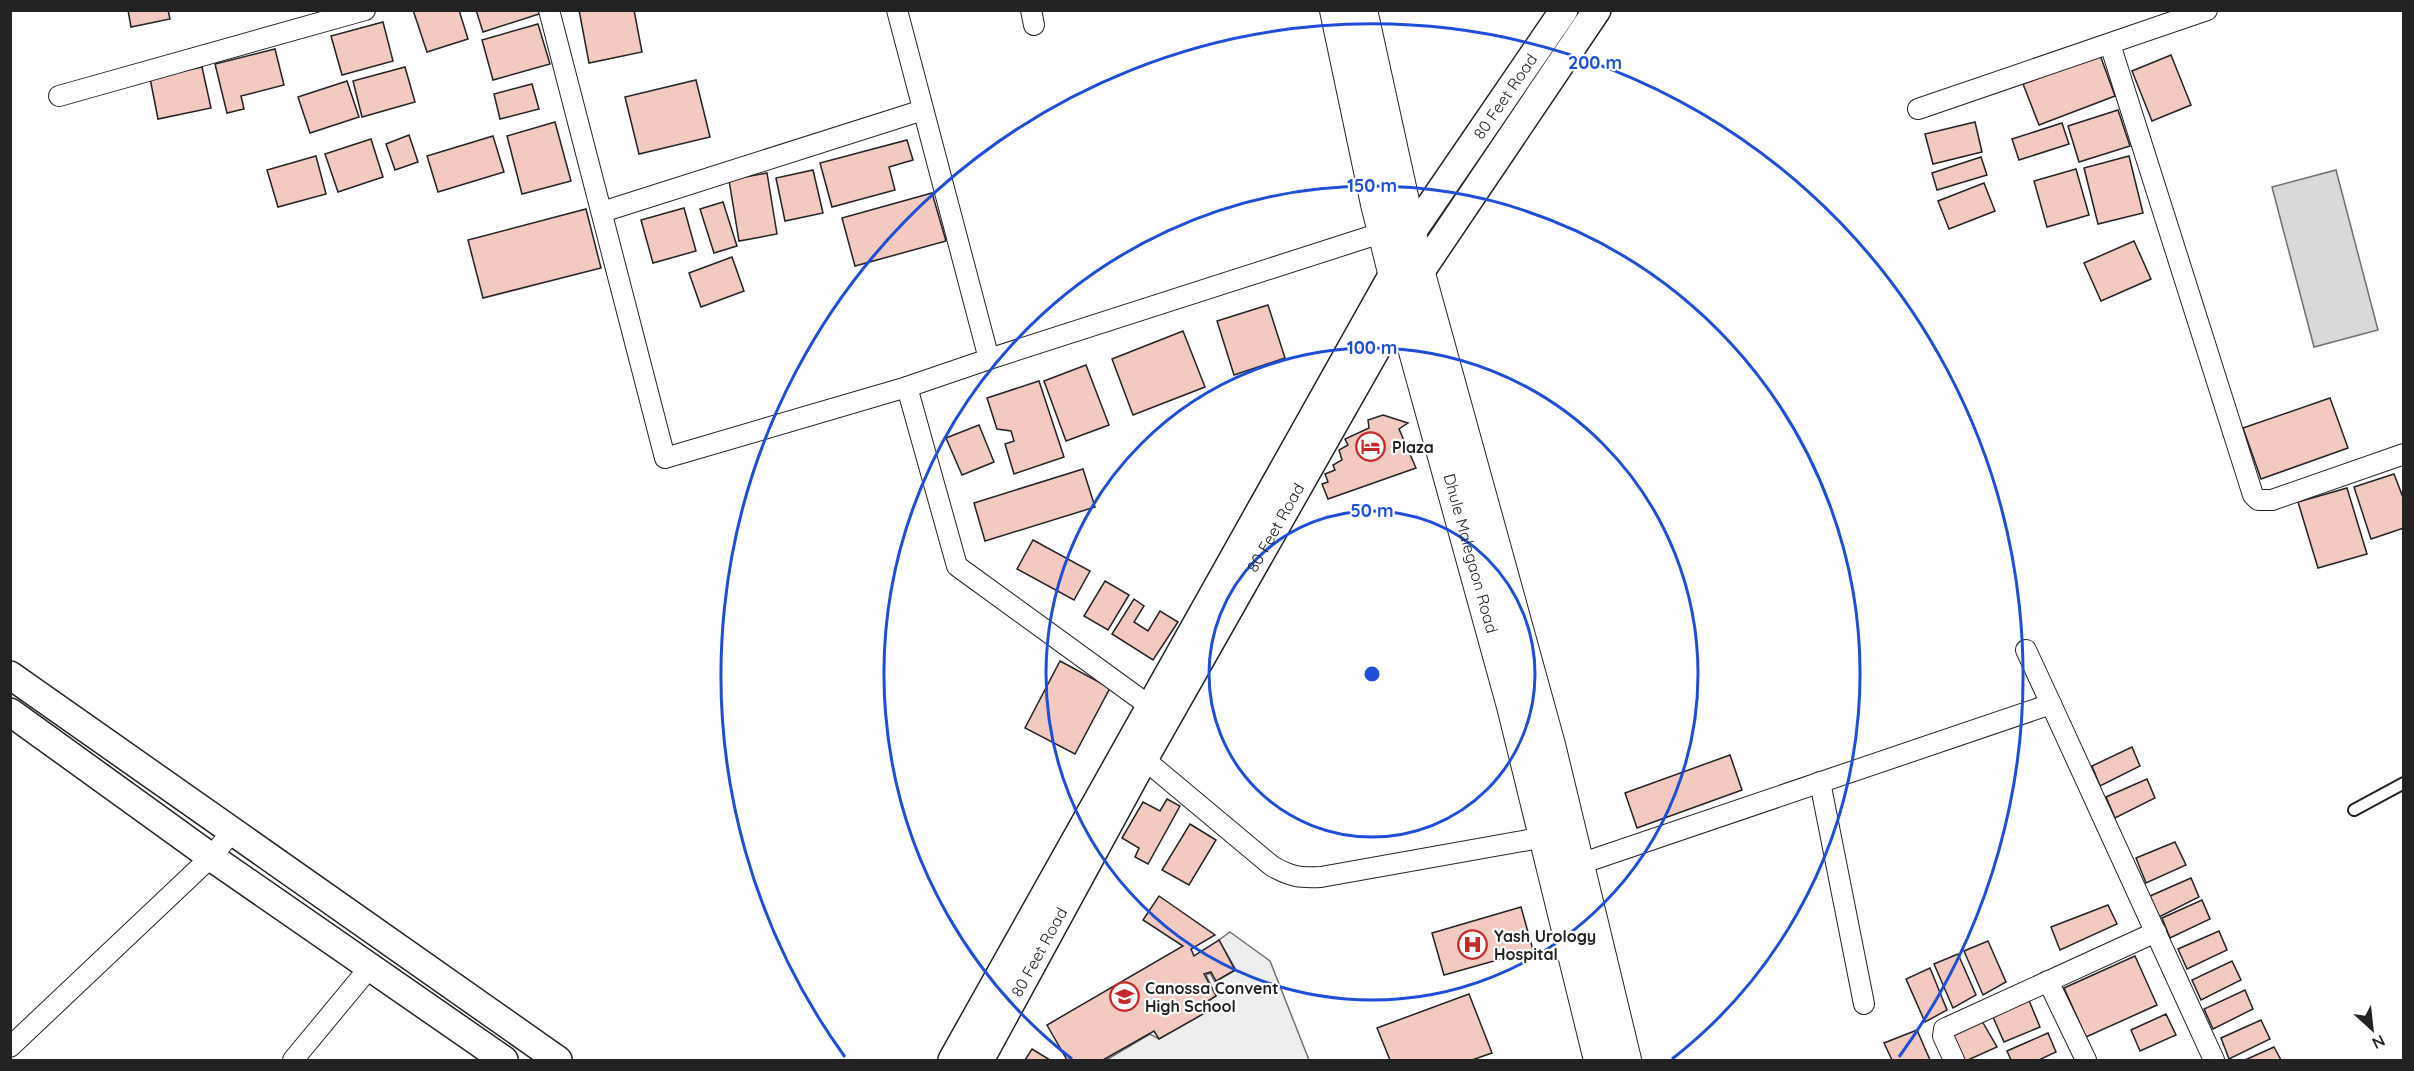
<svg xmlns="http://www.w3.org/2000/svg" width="2414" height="1071" font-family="Quicksand,sans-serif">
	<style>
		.green { fill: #eee; stroke: #6f6f6f; stroke-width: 1.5 }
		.water { fill: #d9d9d9; stroke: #6f6f6f; stroke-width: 1.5 }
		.building { fill: #f3c9c0; stroke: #222; stroke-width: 1.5 }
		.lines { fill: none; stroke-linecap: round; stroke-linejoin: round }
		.lane-casing { stroke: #222; stroke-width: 14 }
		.street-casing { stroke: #222; stroke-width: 22 }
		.secondary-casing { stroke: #222; stroke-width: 30 }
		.primary-casing { stroke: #222; stroke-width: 34 }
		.lane { stroke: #fff; stroke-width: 10 }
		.street { stroke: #fff; stroke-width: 20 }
		.secondary { stroke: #fff; stroke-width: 27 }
		.primary { stroke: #fff; stroke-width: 32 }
		.ring { fill: none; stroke: #1d4ed8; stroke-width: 3 }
		.labels { text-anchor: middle; stroke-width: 4.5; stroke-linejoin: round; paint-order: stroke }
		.street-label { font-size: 16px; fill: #222; stroke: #fff }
		.poi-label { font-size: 16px; font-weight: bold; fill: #222; stroke: #fff; text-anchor: start }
		.centre { fill: #1d4ed8; stroke: #fff; stroke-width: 3 }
		.ring-label { font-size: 18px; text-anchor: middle; font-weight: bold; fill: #1d4ed8; stroke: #fff; stroke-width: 4.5; stroke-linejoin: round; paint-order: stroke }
	</style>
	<rect width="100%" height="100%" fill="#fff"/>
	<!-- green -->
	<path class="green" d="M1230,932l40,29 39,99h-203l44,-26 9,5 51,-29 -3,-8 9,-6 -10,-21 4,-2 5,9 21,-12 -17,-30z"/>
	<!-- water -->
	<path class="water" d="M2336,170l42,160 -64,17 -42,-160z"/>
	<!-- building -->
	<g class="building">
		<path d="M128,10h40l2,9 -39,8z"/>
		<path d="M413,10h46l9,29 -41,13z"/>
		<path d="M476,10h65l1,3 -59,19z"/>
		<path d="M579,10h55l8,42 -53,11z"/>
		<path d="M383,22l10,39 -51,14 -11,-39z"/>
		<path d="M538,24l12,40 -57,16 -11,-40z"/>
		<path d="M275,49l9,36 -43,11 3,13 -17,4 -12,-49z"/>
		<path d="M2100,55l15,41 -76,29 -16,-41z"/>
		<path d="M2171,55l20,50 -39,16 -20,-50z"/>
		<path d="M202,67l9,41 -53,11 -8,-41z"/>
		<path d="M405,67l10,35 -53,15 -9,-36z"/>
		<path d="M696,80l14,57 -71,17 -14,-57z"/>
		<path d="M347,81l12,36 -49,16 -12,-36z"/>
		<path d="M532,84l7,25 -39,10 -6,-25z"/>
		<path d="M2118,110l12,36 -51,16 -11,-36z"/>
		<path d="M555,122l16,59 -49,13 -15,-58z"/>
		<path d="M1975,122l7,30 -49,12 -8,-30z"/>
		<path d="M2062,123l7,21 -50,16 -7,-21z"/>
		<path d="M409,135l9,27 -23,8 -9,-26z"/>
		<path d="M493,136l11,36 -66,20 -11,-36z"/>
		<path d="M371,139l12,38 -45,15 -13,-38z"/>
		<path d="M907,140l6,20 -24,7 6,23 -63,17 -12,-44z"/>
		<path d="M316,156l10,38 -48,13 -11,-37z"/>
		<path d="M2129,156l14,57 -45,11 -14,-56z"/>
		<path d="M1981,157l6,18 -50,15 -5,-17z"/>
		<path d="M2076,169l13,46 -42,12 -13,-46z"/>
		<path d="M813,170l10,43 -38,8 -9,-43z"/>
		<path d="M767,173l10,61 -38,7 -10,-61z"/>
		<path d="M1984,183l11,28 -46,18 -11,-28z"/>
		<path d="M932,193l14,48 -91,25 -13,-48z"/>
		<path d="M723,202l14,44 -23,7 -14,-44z"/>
		<path d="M684,208l12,43 -43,12 -12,-43z"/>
		<path d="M586,209l15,59 -118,30 -15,-58z"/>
		<path d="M2134,241l17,38 -50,22 -17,-38z"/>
		<path d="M732,257l12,34 -43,16 -12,-34z"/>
		<path d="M1268,305l17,53 -51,17 -17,-54z"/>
		<path d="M1183,331l22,56 -72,28 -21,-56z"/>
		<path d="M1086,365l23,60 -43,16 -22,-60z"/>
		<path d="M1039,381l25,76 -50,17 -9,-30 9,-3 -3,-10 -14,-2 -10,-31z"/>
		<path d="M2330,398l18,50 -87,31 -18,-51z"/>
		<path d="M1383,415l25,8 -9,6 17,39 -88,31 -6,-15 6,-2 -3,-8 10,-4 -2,-5 9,-5 -3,-10 9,-5 -3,-6 24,-11 -1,-8z"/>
		<path d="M979,425l15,37 -32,13 -16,-37z"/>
		<path d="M1083,469l12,38 -110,34 -11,-38z"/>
		<path d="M2394,474l10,26v28l-33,11 -17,-52z"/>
		<path d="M2347,488l20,66 -49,14 -20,-66z"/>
		<path d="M1033,540l57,31 -16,29 -57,-31z"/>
		<path d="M1105,581l24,14 -21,35 -24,-14z"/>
		<path d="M1134,599l10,7 -10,16 14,9 12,-20 18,11 -25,38 -41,-26z"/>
		<path d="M1060,661l50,27 -35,66 -50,-26z"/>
		<path d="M2132,747l8,19 -40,20 -8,-20z"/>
		<path d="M1730,755l12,35 -105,38 -12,-35z"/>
		<path d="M2147,779l8,19 -40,20 -9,-21z"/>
		<path d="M1167,799l13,7 -32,58 -13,-7 4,-9 -17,-10 21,-36 17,9z"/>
		<path d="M1190,824l26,16 -27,45 -27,-15z"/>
		<path d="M2175,842l11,23 -40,18 -10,-25z"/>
		<path d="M2191,878l8,19 -40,20 -9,-21z"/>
		<path d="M1159,896l56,39 -24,14 3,7 25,-16 16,30 -19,11 -5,-9 -7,2 12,22 -10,6 4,8 -51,29 -5,-8 -51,29h-36l-20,-35 136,-79 -40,-26z"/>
		<path d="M2202,900l8,19 -40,19 -8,-20z"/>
		<path d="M2108,905l9,19 -57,26 -9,-23z"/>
		<path d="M1521,907l12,43 -89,25 -12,-42z"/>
		<path d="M2219,931l8,19 -40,19 -9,-20z"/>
		<path d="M1988,941l18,41 -23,13 -19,-44z"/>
		<path d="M1958,954l18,41 -23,13 -19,-44z"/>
		<path d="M2135,956l22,49 -71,32 -22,-49z"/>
		<path d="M2232,961l9,19 -40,20 -9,-20z"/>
		<path d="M1930,968l17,42 -22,12 -19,-43z"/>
		<path d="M2245,990l8,19 -40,20 -9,-20z"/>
		<path d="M1469,994l23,59 -20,7h-82l-13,-32z"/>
		<path d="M2028,998l12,29 -36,15 -11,-25z"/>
		<path d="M2166,1014l10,21 -36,16 -9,-21z"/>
		<path d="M2261,1020l9,19 -41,20 -8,-21z"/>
		<path d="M1982,1021l15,26 -29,13h-7l-12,-25z"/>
		<path d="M1917,1030l13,30h-38l-8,-17z"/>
		<path d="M2048,1033l8,19 -17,8h-28l-4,-9z"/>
		<path d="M2274,1047l7,13h-36z"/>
		<path d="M1032,1049l18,11h-25z"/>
	</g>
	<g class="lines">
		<defs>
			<path id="lane" d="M2354,810l50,-27"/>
			<g id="street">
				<path d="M549,10l116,448 242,-71"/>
				<path d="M897,10l92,349 -82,28 50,179 194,141"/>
				<path d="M1031,10l3,15"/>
				<path d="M2110,44l143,451 5,5h14l132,-46"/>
				<path d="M59,96l306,-86"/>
				<path d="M1918,109l289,-99"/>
				<path d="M602,212l321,-102"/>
				<path d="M989,359l395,-127"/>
				<path d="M2026,650l25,54"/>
				<path d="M1144,759l128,107c19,11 28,12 49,11l224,-40"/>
				<path d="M1820,782l44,222"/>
				<path d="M1568,868l483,-164 163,356"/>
				<path d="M2048,981l38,79"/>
				<path d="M10,1047l201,-190 21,-25"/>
				<path d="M293,1060l77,-93"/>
				<path d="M1954,1060l-11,-24 1,-7 4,-2 208,-95"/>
			</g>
			<g id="secondary">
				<path d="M10,675l548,385"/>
				<path d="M10,712l201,145 293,203"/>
				<path id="s1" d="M952,1060l442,-788 16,-37 154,-225"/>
				<path id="s2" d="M980,1060l164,-301 275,-485 178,-264"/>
			</g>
			<g id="primary">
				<path id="s3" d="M1336,10l41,194 25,100 111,402 87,354"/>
				<path d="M1361,10l58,264 130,471 76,315"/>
			</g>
		</defs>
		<!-- lane casing -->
		<use href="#lane" class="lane-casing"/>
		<!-- street casing -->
		<use href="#street" class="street-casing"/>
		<!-- secondary casing -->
		<use href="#secondary" class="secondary-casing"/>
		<!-- primary casing -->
		<use href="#primary" class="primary-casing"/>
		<!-- lane -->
		<use href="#lane" class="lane"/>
		<!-- street -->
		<use href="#street" class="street"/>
		<!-- secondary -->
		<use href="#secondary" class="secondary"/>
		<!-- primary -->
		<use href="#primary" class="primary"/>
	</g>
	<!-- distance rings -->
	<g class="ring">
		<circle cx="1372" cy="674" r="163"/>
		<circle cx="1372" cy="674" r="326"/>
		<path d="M1072 1059A488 488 0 1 1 1672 1059"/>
		<path d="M845 1057A651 651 0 1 1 1899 1057"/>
	</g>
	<!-- icons -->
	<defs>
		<symbol id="hotel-ring" viewBox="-11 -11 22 22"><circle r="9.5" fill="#fff" stroke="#c62828" stroke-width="1.5"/><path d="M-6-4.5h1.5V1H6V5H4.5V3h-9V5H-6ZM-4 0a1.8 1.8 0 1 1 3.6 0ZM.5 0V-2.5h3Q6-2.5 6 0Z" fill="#c62828"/></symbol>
		<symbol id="hospital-ring" viewBox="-11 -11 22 22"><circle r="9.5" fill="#fff" stroke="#c62828" stroke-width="1.5"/><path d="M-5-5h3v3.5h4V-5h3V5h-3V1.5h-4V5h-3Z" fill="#c62828"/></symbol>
		<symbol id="school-ring" viewBox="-11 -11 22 22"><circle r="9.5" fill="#fff" stroke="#c62828" stroke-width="1.5"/><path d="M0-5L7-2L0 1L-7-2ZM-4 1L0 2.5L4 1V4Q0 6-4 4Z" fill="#c62828"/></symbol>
	</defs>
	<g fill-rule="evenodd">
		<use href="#hotel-ring" x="1354" y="430" width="33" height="33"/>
		<use href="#hospital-ring" x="1456" y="928" width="33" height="33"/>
		<use href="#school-ring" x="1108" y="980" width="33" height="33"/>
	</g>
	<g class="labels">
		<!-- street labels -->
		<g class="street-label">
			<text dy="6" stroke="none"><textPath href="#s1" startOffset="1112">80 Feet Road</textPath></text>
			<text dy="6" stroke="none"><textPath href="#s2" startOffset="609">80 Feet Road</textPath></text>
			<text dy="6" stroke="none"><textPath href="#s3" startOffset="560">Dhule Malegaon Road</textPath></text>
			<text dy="6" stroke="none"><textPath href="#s2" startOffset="123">80 Feet Road</textPath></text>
		</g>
		<!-- poi labels -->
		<g class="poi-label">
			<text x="1392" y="453">Plaza</text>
			<text x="1494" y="942">Yash Urology<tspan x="1494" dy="18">Hospital</tspan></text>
			<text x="1145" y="994">Canossa Convent<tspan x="1145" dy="18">High School</tspan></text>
		</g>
	</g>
	<circle cx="1372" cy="674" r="9" class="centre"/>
	<g class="ring-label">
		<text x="1595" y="69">200 m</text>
		<text x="1372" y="192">150 m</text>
		<text x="1372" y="354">100 m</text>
		<text x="1372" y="517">50 m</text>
	</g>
	<!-- border -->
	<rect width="2414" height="1071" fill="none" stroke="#222222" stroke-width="24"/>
	<!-- north arrow -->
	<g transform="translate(2372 1029) rotate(153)" stroke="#ffffff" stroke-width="4.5" paint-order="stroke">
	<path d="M0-4.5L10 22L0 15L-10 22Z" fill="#222222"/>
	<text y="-9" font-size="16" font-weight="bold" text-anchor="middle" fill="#222222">N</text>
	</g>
</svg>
